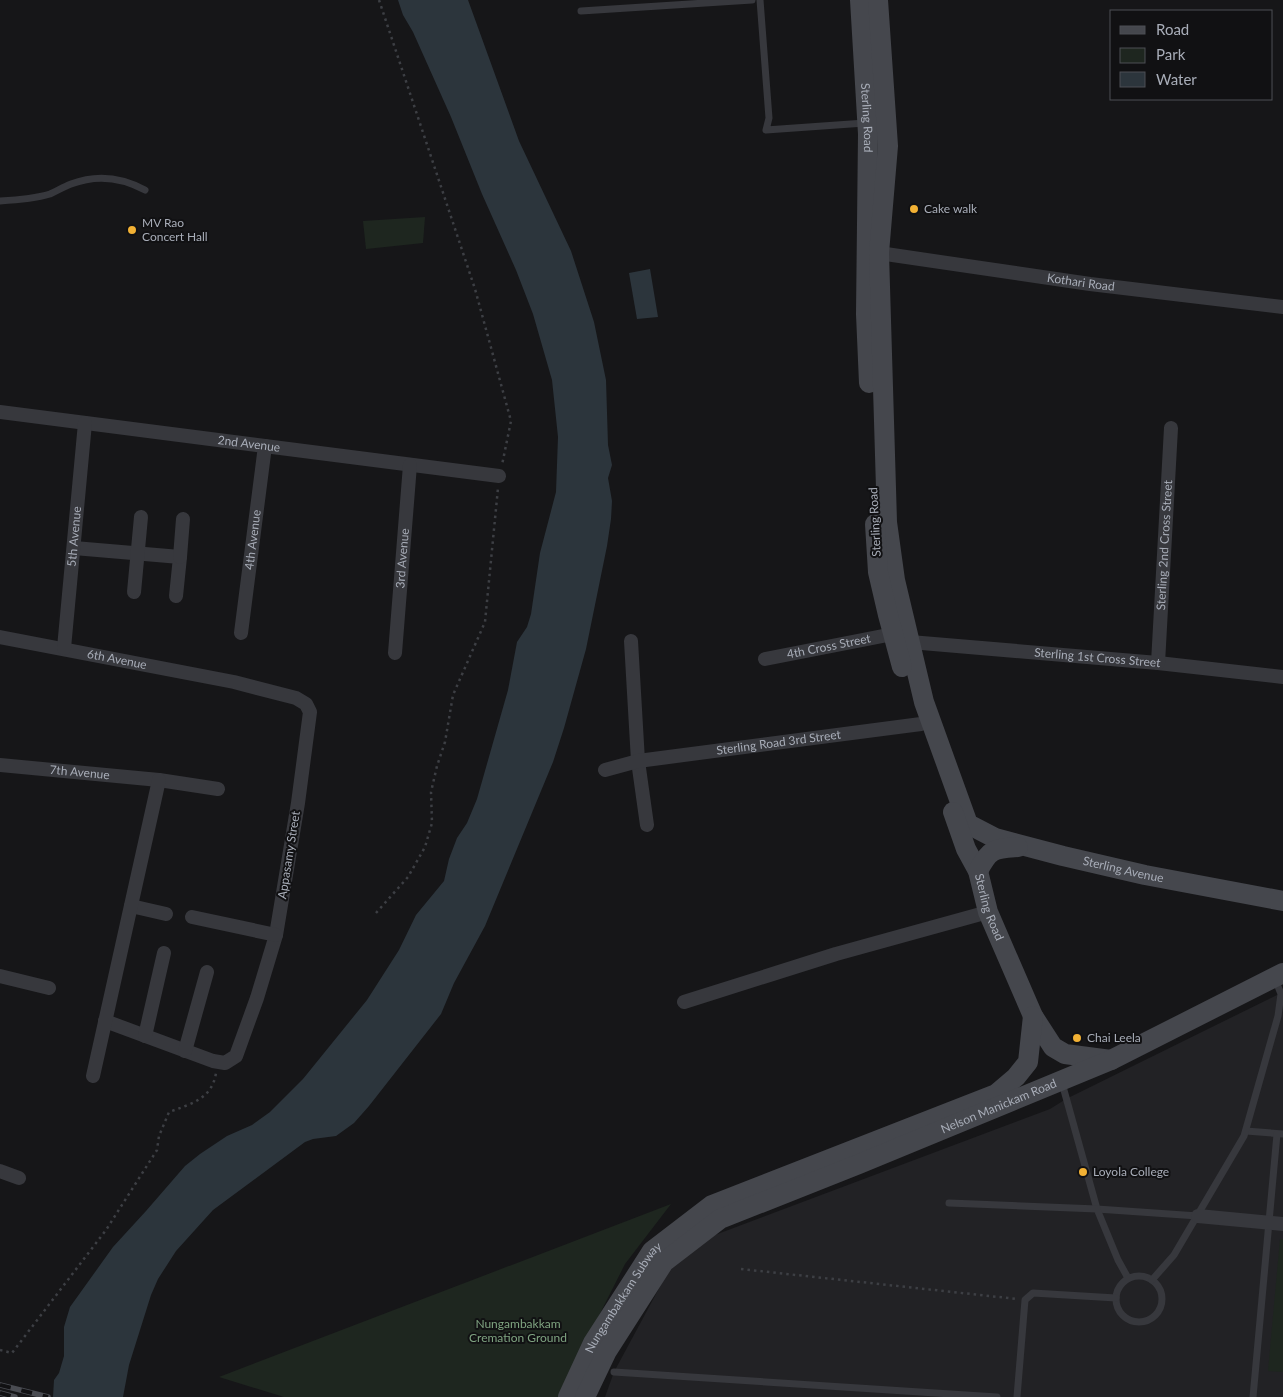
<svg xmlns="http://www.w3.org/2000/svg" width="1283" height="1397" font-family="Lato,sans-serif">
	<style>
		.built { fill: #222225 }
		.green { fill: #1e261f }
		.water { fill: #2c353c }
		.lines { fill: none; stroke-linecap: round; stroke-linejoin: round }
		.path { stroke: #3d3f44; stroke-width: 2.5; stroke-dasharray: 2.5 4; stroke-linecap: butt }
		.service { stroke: #37383d; stroke-width: 7 }
		.minor { stroke: #37383d; stroke-width: 14 }
		.secondary { stroke: #45474d; stroke-width: 20 }
		.rail-casing { stroke: #4a4c52; stroke-width: 5.5 }
		.rail { stroke: #111113; stroke-width: 4; stroke-dasharray: 11; stroke-linecap: butt }
		.poi-dot { fill: #f2b134; stroke: #111113; stroke-width: 2 }
		.labels { text-anchor: middle; stroke-width: 4; stroke-linejoin: round; paint-order: stroke }
		.street-label { font-size: 12px; fill: #a8adb8; stroke: #111113 }
		.poi-label { font-size: 12px; fill: #a8adb8; stroke: #111113; text-anchor: start }
		.park-label { font-size: 12px; fill: #7fa381; stroke: #111113 }
	</style>
	<rect width="100%" height="100%" fill="#161618"/>
	<!-- built -->
	<path class="built" d="M1283,992v405h-678l9,-25 56,-104 45,-33 335,-126 16,-10z"/>
	<!-- green -->
	<g class="green">
		<path d="M425,217l-2,26 -57,6 -3,-28z"/>
		<path d="M671,1204l-46,60 -67,133h-274l-65,-20z"/>
		<path d="M1280,1239h3v133l-15,-1z"/>
	</g>
	<!-- water -->
	<g class="water">
		<path d="M398,0h70l51,141 52,110 23,71 12,58 2,65 4,20 -4,13 4,23 -1,18 -4,27 -21,103 -22,79 -11,34 -68,164 -31,57 -13,31 -72,92 -15,17 -18,13 -23,3 -8,3 -92,68 -37,41 -18,28 -7,16 -22,70 -6,32h-70l1,-17 5,-7 5,-17v-29l6,-20 43,-60 33,-36 39,-45 15,-12 27,-18 25,-11 18,-13 33,-33 64,-79 32,-50 17,-35 28,-34 5,-22 8,-21 10,-15 10,-24 31,-109 9,-48 10,-15 4,-13 9,-61 16,-61 2,-55 -6,-57 -19,-66 -17,-44 -34,-76 -31,-77 -38,-85 -10,-17z"/>
		<path d="M650,269l8,48 -21,2 -8,-46z"/>
	</g>
	<g class="lines">
		<!-- path -->
		<g class="path">
			<path d="M379,0l96,289 36,132 -9,44"/>
			<path d="M376,913l32,-36 17,-30 7,-24 -1,-31 6,-26 8,-24 8,-47 32,-73 13,-134"/>
			<path d="M741,1269l276,30"/>
			<path d="M0,1350l12,3 94,-123 51,-80 2,-14 10,-24c22,-8 43,-13 47,-39"/>
		</g>
		<!-- service -->
		<g class="service">
			<path d="M760,0l9,118 -3,12 99,-7"/>
			<path d="M581,11l171,-11"/>
			<path d="M0,201c17,-1 33,-2 50,-7 7,-3 13,-7 21,-10 26,-10 50,-7 74,6"/>
			<path d="M1062,1083l35,126 101,7"/>
			<path d="M1246,1131l37,3"/>
			<path d="M949,1203l148,6 21,51 10,18"/>
			<circle cx="1139" cy="1299" r="23"/>
			<path d="M1152,1280l22,-25 70,-119 34,-120 3,-22 -6,-15"/>
			<path d="M614,1372l383,25"/>
			<path d="M1017,1397l8,-97 8,-7 83,5"/>
			<path d="M1253,1397l24,-263"/>
		</g>
		<!-- minor -->
		<g class="minor">
			<path id="s1" d="M879,253l211,31 193,23"/>
			<path id="s2" d="M0,412l499,64"/>
			<path d="M74,548l106,9 -4,39"/>
			<path d="M180,557l3,-38"/>
			<path d="M134,592l7,-75"/>
			<path id="s3" d="M241,633l24,-187"/>
			<path id="s4" d="M0,637l234,45 62,16 10,6 4,8 -12,91 -22,132 -19,63 -21,58 -11,7 -12,-2 -108,-40"/>
			<path d="M631,641l7,120 9,64"/>
			<path id="s5" d="M910,642l248,21 125,14"/>
			<path id="s6" d="M64,648l21,-225"/>
			<path id="s7" d="M395,653l15,-188"/>
			<path id="s8" d="M765,659l128,-25"/>
			<path id="s9" d="M1158,663l13,-235"/>
			<path id="s10" d="M0,765l159,15 59,9"/>
			<path id="s11" d="M605,770l33,-9 283,-37"/>
			<path d="M131,906l35,8"/>
			<path d="M192,917l84,18"/>
			<path d="M0,976l49,12"/>
			<path d="M684,1002l152,-48 152,-42"/>
			<path d="M145,1036l19,-83"/>
			<path d="M185,1051l22,-79"/>
			<path d="M93,1076l66,-296"/>
			<path d="M0,1171l19,7"/>
			<path d="M1198,1216l85,8"/>
		</g>
		<!-- secondary -->
		<g class="secondary">
			<path id="s12" d="M860,0l8,134 -2,180 3,69"/>
			<path id="s13" d="M878,0l10,146 -9,107 8,269 8,58 29,122 44,122 27,14 68,18 82,19 138,26"/>
			<path d="M875,524l3,48 10,43 14,52"/>
			<path id="s14" d="M953,812l13,37 12,22 10,41 45,104 20,31 12,7 46,6"/>
			<path d="M978,871c12,-23 16,-22 40,-24"/>
			<path id="s15" d="M568,1397l25,-54 59,-92 60,-46 284,-111 20,-17 12,-15 5,-46"/>
			<path id="s16" d="M585,1397l22,-46 57,-89 56,-43 139,-55 252,-104 172,-87"/>
		</g>
		<defs>
			<g id="rail">
				<path d="M0,1385l48,12"/>
				<path d="M0,1393l15,4"/>
			</g>
		</defs>
		<!-- rail casing -->
		<use href="#rail" class="rail-casing"/>
		<!-- rail -->
		<use href="#rail" class="rail"/>
	</g>
	<!-- markers -->
	<g class="poi-dot">
		<circle cx="914" cy="209" r="5"/>
		<circle cx="132" cy="230" r="5"/>
		<circle cx="1077" cy="1038" r="5"/>
		<circle cx="1083" cy="1172" r="5"/>
	</g>
	<g class="labels">
		<!-- street labels -->
		<g class="street-label">
			<text dy="4" stroke="none"><textPath href="#s12" startOffset="118">Sterling Road</textPath></text>
			<text dy="4" stroke="none"><textPath href="#s1" startOffset="204">Kothari Road</textPath></text>
			<text dy="4" stroke="none"><textPath href="#s2" startOffset="251">2nd Avenue</textPath></text>
			<text transform="translate(875 522) rotate(-93)" y="4">Sterling Road</text>
			<text dy="4" stroke="none"><textPath href="#s6" startOffset="112">5th Avenue</textPath></text>
			<text dy="4" stroke="none"><textPath href="#s3" startOffset="94">4th Avenue</textPath></text>
			<text dy="4" stroke="none"><textPath href="#s9" startOffset="118">Sterling 2nd Cross Street</textPath></text>
			<text dy="4" stroke="none"><textPath href="#s7" startOffset="95">3rd Avenue</textPath></text>
			<text dy="4" stroke="none"><textPath href="#s8" startOffset="65">4th Cross Street</textPath></text>
			<text dy="4" stroke="none"><textPath href="#s5" startOffset="188">Sterling 1st Cross Street</textPath></text>
			<text dy="4" stroke="none"><textPath href="#s4" startOffset="119">6th Avenue</textPath></text>
			<text dy="4" stroke="none"><textPath href="#s11" startOffset="176">Sterling Road 3rd Street</textPath></text>
			<text dy="4" stroke="none"><textPath href="#s10" startOffset="80">7th Avenue</textPath></text>
			<text transform="translate(289 855) rotate(-81)" y="4">Appasamy Street</text>
			<text dy="4" stroke="none"><textPath href="#s13" startOffset="999">Sterling Avenue</textPath></text>
			<text dy="4" stroke="none"><textPath href="#s14" startOffset="102">Sterling Road</textPath></text>
			<text dy="4" stroke="none"><textPath href="#s16" startOffset="528">Nelson Manickam Road</textPath></text>
			<text dy="4" stroke="none"><textPath href="#s15" startOffset="114">Nungambakkam Subway</textPath></text>
		</g>
		<!-- poi labels -->
		<g class="poi-label">
			<text x="924" y="213">Cake walk</text>
			<text x="142" y="227">MV Rao<tspan x="142" dy="14">Concert Hall</tspan></text>
			<text x="1087" y="1042">Chai Leela</text>
			<text x="1093" y="1176">Loyola College</text>
		</g>
		<!-- park labels -->
		<g class="park-label">
			<text x="518" y="1328">Nungambakkam<tspan x="518" dy="14">Cremation Ground</tspan></text>
		</g>
	</g>
	<!-- legend -->
	<rect x="1110" y="10" width="162" height="90" fill="#111113" stroke="#4d4f55"/>
	<rect x="1120" y="26" width="25" height="8" fill="#45474d" stroke="#4d4f55"/>
	<text x="1156" y="35" font-size="15" fill="#a8adb8">Road</text>
	<rect x="1120" y="48" width="25" height="15" fill="#1e261f" stroke="#4d4f55"/>
	<text x="1156" y="60" font-size="15" fill="#a8adb8">Park</text>
	<rect x="1120" y="72" width="25" height="15" fill="#2c353c" stroke="#4d4f55"/>
	<text x="1156" y="85" font-size="15" fill="#a8adb8">Water</text>
</svg>
